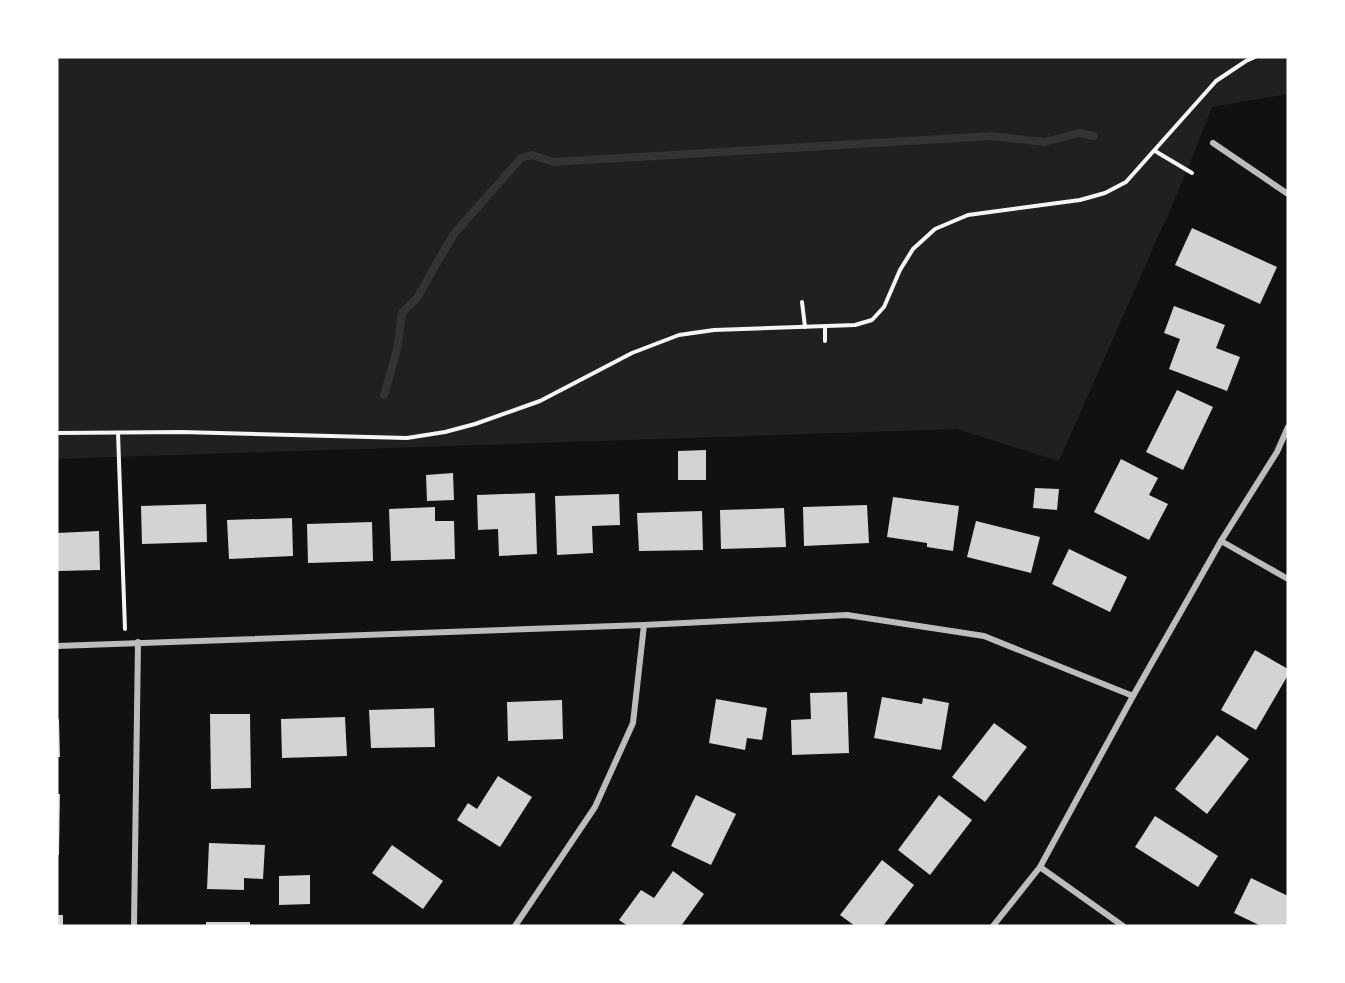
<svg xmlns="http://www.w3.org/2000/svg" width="1345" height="983" font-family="'PT Sans',sans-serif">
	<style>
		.green { fill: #202020 }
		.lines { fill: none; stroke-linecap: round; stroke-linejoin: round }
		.stream { stroke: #333; stroke-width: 8 }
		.building { fill: #d3d3d3 }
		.path { stroke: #f5f5f5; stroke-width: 4 }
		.minor { stroke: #bcbcbc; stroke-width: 6 }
	</style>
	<rect width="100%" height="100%" fill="#111"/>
	<!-- green -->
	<path class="green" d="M57,57h1231v37l-76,13 -28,71 -125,283 -103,-32 -899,30z"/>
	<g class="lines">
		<!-- stream -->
		<path class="stream" d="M384,395l13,-45 5,-37 15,-15 36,-63 68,-77 11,-3 21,7 439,-26 52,6 35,-9 15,3"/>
	</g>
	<!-- building -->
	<g class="building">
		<path d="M1192,228l85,39 -17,37 -85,-39z"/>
		<path d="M1174,306l51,19 -9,23 24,9 -13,34 -58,-22 11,-30 -16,-6z"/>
		<path d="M1177,390l36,17 -30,63 -37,-18z"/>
		<path d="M706,450v30h-28v-29z"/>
		<path d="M1121,459l37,19 -9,17 19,9 -19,36 -55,-28z"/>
		<path d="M453,473l1,27 -27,1 -1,-26z"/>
		<path d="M1035,488l24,1 -2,21 -24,-2z"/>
		<path d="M535,493l2,61 -38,2 -1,-27 -20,1 -1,-35z"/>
		<path d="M619,494l1,31 -28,1 1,27 -36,2 -2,-59z"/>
		<path d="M893,497l66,9 -6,45 -26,-4v-4l-40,-6z"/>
		<path d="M206,504l1,38 -65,2 -1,-38z"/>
		<path d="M867,505l2,38 -65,3 -1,-39z"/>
		<path d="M435,507v14h19l1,38 -64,2 -2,-52z"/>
		<path d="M784,508l2,39 -65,2 -1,-39z"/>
		<path d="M702,511l1,39 -64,1 -2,-38z"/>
		<path d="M292,518l1,38 -64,3 -2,-39z"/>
		<path d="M976,521l64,16 -9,36 -64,-16z"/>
		<path d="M372,522l1,39 -65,2 -1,-39z"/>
		<path d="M99,531l1,39 -43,1v-38z"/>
		<path d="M1069,549l58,28 -17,35 -58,-28z"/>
		<path d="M1255,650l33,19v6l-32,55 -35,-20z"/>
		<path d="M847,692l2,61 -57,2 -1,-35 20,-1 -1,-26z"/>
		<path d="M882,697l40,7 1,-6 26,5 -8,47 -67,-12z"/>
		<path d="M716,699l51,9 -5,32 -15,-2 -2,12 -36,-7z"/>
		<path d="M562,700l1,39 -55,2 -1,-39z"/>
		<path d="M434,708l1,39 -64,1 -2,-38z"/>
		<path d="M210,714h40l1,74 -40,1z"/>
		<path d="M345,717l2,39 -65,2 -1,-39z"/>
		<path d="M57,719h2l1,38h-3z"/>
		<path d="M994,723l33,24 -42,55 -33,-25z"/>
		<path d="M1217,735l32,24 -42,55 -32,-25z"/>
		<path d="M498,776l34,21 -32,50 -43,-27 11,-17 9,6z"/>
		<path d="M57,794h3l-1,61h-2z"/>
		<path d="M696,795l40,19 -25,51 -40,-19z"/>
		<path d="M939,795l33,25 -42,55 -32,-25z"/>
		<path d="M1155,816l63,40 -20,31 -63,-40z"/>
		<path d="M209,843l56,2 -2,34 -19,-1v12l-37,-1z"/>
		<path d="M392,845l51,36 -20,28 -51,-36z"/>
		<path d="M882,860l32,25 -31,41h-28l-15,-11z"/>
		<path d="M673,871l31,23 -23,32h-53l-9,-6 22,-30 13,8z"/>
		<path d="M310,875v29l-31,1v-29z"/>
		<path d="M1251,878l37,18v30h-27l-27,-13z"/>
		<rect x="57" y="915" width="6" height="11"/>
		<rect x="206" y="922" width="44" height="4"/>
	</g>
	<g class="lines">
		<!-- path -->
		<g class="path">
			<path d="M1155,151l37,22"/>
			<path d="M802,302l3,25"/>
			<path d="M825,327v14"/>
			<path d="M57,433l125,-1 225,6 38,-6 30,-8 65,-23 92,-48 47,-18 35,-5 141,-5 17,-5 12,-13 16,-37 13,-21 22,-20 33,-14 112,-15 25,-7 21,-11 90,-101 30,-20 9,-4"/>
			<path d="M118,433l7,196"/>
		</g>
		<!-- minor -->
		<g class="minor">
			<path d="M1213,143l75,51"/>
			<path d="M1221,541l67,38"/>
			<path d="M57,646l587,-21 203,-10 137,21 149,60"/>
			<path d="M1040,867l83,59"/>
			<path d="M134,926l4,-284"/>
			<path d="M515,926l80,-119 38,-84 11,-98"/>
			<path d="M993,926l47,-59 93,-171 88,-155 56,-89 11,-25"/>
		</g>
	</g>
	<!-- border -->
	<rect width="1345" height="983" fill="none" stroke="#ffffff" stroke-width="117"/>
</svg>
